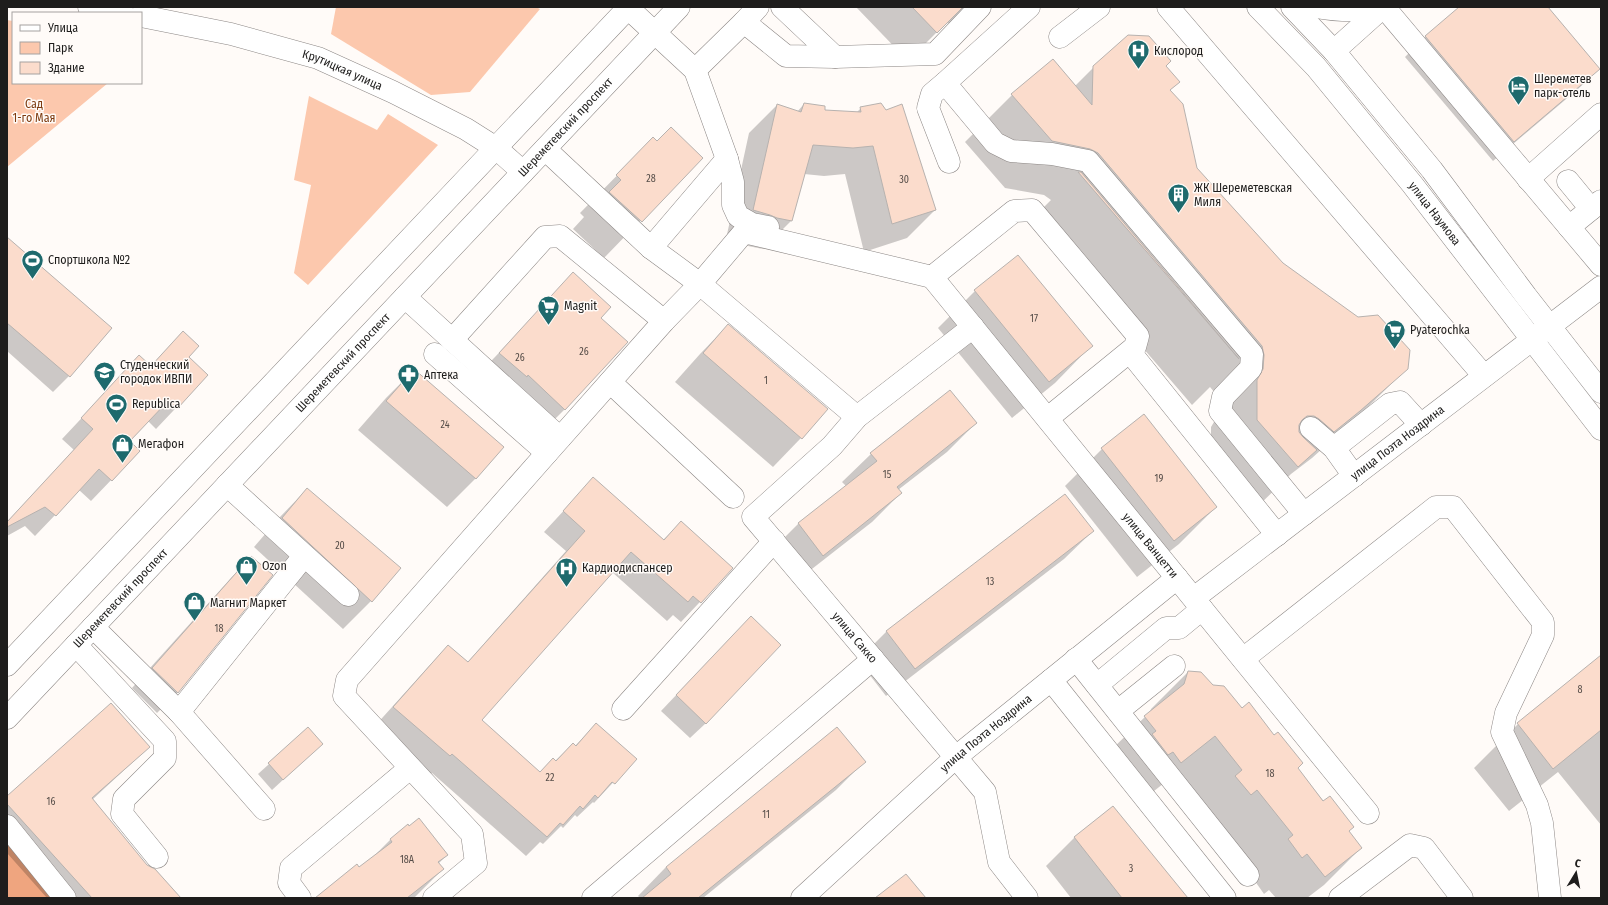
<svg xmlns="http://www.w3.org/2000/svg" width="1608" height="905" font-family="'Fira Sans Condensed',sans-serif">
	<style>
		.green { fill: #fcc8ad }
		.forest { fill: #efa57f }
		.shadow { fill: #0003 }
		.building { fill: #fbdccc; stroke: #b7b2af }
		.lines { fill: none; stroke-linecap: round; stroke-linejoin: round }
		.minor-casing { stroke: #8c8785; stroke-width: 23 }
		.major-casing { stroke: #8c8785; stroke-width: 23 }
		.minor { stroke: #fff; stroke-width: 22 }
		.major { stroke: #fff; stroke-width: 22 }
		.labels { text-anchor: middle; stroke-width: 3; stroke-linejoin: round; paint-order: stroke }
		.number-label { font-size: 10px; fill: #554d48 }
		.poi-label { font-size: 12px; fill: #1e1d1c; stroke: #fffbf8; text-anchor: start }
		.street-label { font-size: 12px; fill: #1e1d1c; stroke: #fffbf8 }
		.park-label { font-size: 12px; fill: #7d3b10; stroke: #fffbf8 }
	</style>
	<rect width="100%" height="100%" fill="#fffbf8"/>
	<!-- green -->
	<g class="green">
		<path d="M336,7h200l4,2 -70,83 -39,3 -100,-61z"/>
		<path d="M7,20l6,1v62h95l-101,84z"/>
		<path d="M309,96l68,34 11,-16 50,31 -130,140 -14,-12 17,-88 -17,-5z"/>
	</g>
	<!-- forest -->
	<path class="forest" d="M7,840l47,58h-47z"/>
	<!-- shadow -->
	<g class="shadow">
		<path d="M856,7h115l-16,16h-7l-4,2 -36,36z"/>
		<path d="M1460,7h87l52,62 -21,20 -85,72 -88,-104 20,-20z"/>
		<path d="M1164,66l15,16 -10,9 27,77 86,95 125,105 -47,47 -48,43 -21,16 -40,39 -40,-46v-40l6,-10 -2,-24 -5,-6 -18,18 -160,-186 19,-19 -7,-5 -39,-7 -40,-46 47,-47 63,-9 19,-19z"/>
		<path d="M804,104l20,7 32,2 5,-5 74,102 -28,28 -43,14 -19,-78 -21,2 -20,-2 -13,47 -28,28 -15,-3 -6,-3 -16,-4 23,-106 28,-28 20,7z"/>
		<path d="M653,139l4,4 44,15 -97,100 -31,-29 11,-12 -4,-4z"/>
		<path d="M7,239l104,90 -42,47 -16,16 -46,-41z"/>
		<path d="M573,274l27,44 -35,91 -21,21 -65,-56z"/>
		<path d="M975,291l116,55 -36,37 -43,35 -74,-90z"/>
		<path d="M728,325l98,84 -25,29 -28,29 -98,-85 25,-28z"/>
		<path d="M183,332l4,25 20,18 -51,54 -8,-8 -19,20 10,10 -48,50 -12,-11 -44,46 -10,-10 -18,10v-14l67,-72 -12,-11 77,-82 11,10z"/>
		<path d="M414,370l89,77 -28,32 -28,28 -89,-77 28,-32z"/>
		<path d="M976,423l-29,29 -49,38 3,3 -29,29 -78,61 -24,-31 28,-28 48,-38 -4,-4 29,-28z"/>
		<path d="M1102,449l114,58 -37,37 -42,33 -72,-91z"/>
		<path d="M593,479l70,61 18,-17 51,45 -51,54 -8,-7 -6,6 -55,-49 -132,149 59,52 14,-14 2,2 18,-17 2,2 21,-22 39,35 -41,44 -1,-1 -16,15 -2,-2 -12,13 -2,-2 -18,18 -3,-2 -14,14 -94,-83 -3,2 -55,-48 55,-61 19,-20 19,17 99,-112 -22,-19z"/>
		<path d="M307,489l64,112 -28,28 -89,-82 25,-29z"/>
		<path d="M1093,531l-29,28 -178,137 -28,-36 29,-29z"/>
		<path d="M251,557l20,18 -94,118 -20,20 -25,-25 99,-110z"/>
		<path d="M735,633l-29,90 -16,15 -29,-27z"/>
		<path d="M1601,656v169l-43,-53 -49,39 -35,-43 43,-43z"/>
		<path d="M1188,672l24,14 30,23 55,59 64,80 -37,37 -17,13h-31l-7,-8 -5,4 -86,-122 -34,27 -36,-46 42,-41 1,-3z"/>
		<path d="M308,729l14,15 -50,46 -14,-16z"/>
		<path d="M149,747l-57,53 55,66 33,32h-133l-40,-45v-55z"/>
		<path d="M864,762l-28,28 -133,108h-63l-2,-2 28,-29z"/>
		<path d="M1113,807l73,91h-115l-25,-32 28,-28z"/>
		<path d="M408,826l39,29 -9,9 5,5 -29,29h-95l50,-37 21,-21z"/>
	</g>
	<!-- building -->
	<g class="building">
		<path d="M912,7h51l-26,26z"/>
		<path d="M1459,7h89l52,62 -86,73 -89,-106z"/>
		<path d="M1128,35l21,1 22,25 -5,5 14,16 -10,8 13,14 14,64 86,95 75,54 20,-2 32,35 -2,19 -48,42 -26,21 -15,-13 -5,-3h-7l-5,4 -3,5v7l4,5 14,13 -19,17 -41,-47v-40l6,-11 1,-14 -2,-9 -164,-193 -8,-4 -38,-8 -41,-47 42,-35 39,46 1,-39z"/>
		<path d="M804,103l21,3v4l36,2 -1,-5 21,-4 5,7 16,-6 34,106 -44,14 -19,-78 -20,2 -40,-3 -21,76 -15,-3 -7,-3 -17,-5 24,-106 24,8z"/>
		<path d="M671,127l32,31 -61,64 -33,-30 12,-12 -5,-5 37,-38 4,4z"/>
		<path d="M1078,172h3l158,187z"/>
		<path d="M7,237l105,91 -42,49 -63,-54z"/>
		<path d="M1018,255l75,91 -44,36 -75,-92z"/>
		<path d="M573,272l38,35 -10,11 27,24 -63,68 -37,-35 -1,2 -28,-24z"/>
		<path d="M728,324l100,85 -26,30 -99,-86z"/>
		<path d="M183,331l16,15 -10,11 19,18 -31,34 -9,-8 -38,40 10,10 -28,30 -13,-12 -43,47 -11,-9 -38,20v-5l86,-93 -12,-11 58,-63 12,11z"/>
		<path d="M414,369l90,78 -28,32 -90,-78z"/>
		<path d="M950,390l27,33 -80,64 5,6 -79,63 -25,-33 79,-62 -7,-8z"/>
		<path d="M1144,414l73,93 -43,34 -73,-93z"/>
		<path d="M593,477l71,63 17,-19 52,47 -32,35 -8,-7 -5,6 -57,-50 -149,168 58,52 13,-14 3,3 17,-18 3,3 20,-23 41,36 -22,25 -3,-2 -14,16 -3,-3 -12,14 -3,-3 -17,19 -3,-2 -13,14 -95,-83 -2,2 -57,-49 55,-62 20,17 117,-131 -22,-20z"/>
		<path d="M307,488l94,80 -29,34 -90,-84z"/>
		<path d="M1065,494l29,37 -179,138 -29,-38z"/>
		<path d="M251,556l22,19 -95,118 -26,-25z"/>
		<path d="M751,616l30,29 -75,79 -30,-29z"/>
		<path d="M1601,655v75l-48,39 -36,-46z"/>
		<path d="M1188,671l13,1 12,13 11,1 18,22 7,-6 25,33 4,-3 25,31 -5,5 25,33 7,-5 24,31 -5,4 13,17 -37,29 -18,-23 -5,4 -14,-19 5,-4 -36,-45 -6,5 -16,-19 7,-6 -27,-34 -34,27 -8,-11 -5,3 -16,-21 4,-3 -12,-15 40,-32z"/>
		<path d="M111,703l39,44 -58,51 55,67 8,4 26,29h-89l-85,-94v-8z"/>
		<path d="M308,727l15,17 -40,36 -15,-17z"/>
		<path d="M837,727l29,35 -168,136h-56l29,-24 -5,-7z"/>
		<path d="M1113,806l75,92h-66l-48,-61z"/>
		<path d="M419,818l29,37 -10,7 6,7 -37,29h-92l42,-34 2,3 33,-25 -2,-3 18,-15 1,2z"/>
		<path d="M906,874l20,24h-51z"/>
	</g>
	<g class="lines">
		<defs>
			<g id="minor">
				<path d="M89,7l34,6"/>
				<path d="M782,7l53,50"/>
				<path d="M1029,7l-84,76 50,60 16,8 41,3 36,7 164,193 -1,14 -28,29 -3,14 84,103"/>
				<path d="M1168,7l316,369"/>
				<path id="s1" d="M1258,7l58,60 96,117 189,245"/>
				<path d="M1292,7l42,44 98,119 94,126 75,96"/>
				<path d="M1316,7c22,4 44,5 67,0"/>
				<path d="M1384,7l217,258"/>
				<path d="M628,8l67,62 32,89 6,23v23l5,11 14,8 16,3"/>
				<path id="s2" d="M141,16l90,18 87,24 75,34 73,37 30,19"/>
				<path d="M744,22l14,-15"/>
				<path d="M1060,37l39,-30"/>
				<path d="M1334,51l49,-44"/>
				<path d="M695,70l49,-48 42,34 49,1 100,-3 45,-47"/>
				<path d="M945,83l-13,11 -4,14 21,54"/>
				<path d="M545,149l106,99"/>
				<path d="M727,159l-76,89 49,36 157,133"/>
				<path d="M1528,179l73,-65"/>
				<path d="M1568,181l23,28"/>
				<path d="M1569,227l32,-26"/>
				<path id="s3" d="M932,277l436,536"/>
				<path d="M932,277l82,-66 18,-1 106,126 -3,11 -87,71"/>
				<path d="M405,297l155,141"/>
				<path id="s4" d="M973,327l-116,90 -25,29 -79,71 232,275 14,70 28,36"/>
				<path d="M452,340l93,-103 15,-1 104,85"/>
				<path d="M1130,352l147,183"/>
				<path d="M435,354l112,99"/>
				<path d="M610,382l123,115"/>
				<path d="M1311,428l23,20 20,28"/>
				<path d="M1334,448l56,-44 10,-2 21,23"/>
				<path d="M227,485l121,110"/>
				<path id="s5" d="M1194,598l407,-311"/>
				<path d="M93,627l86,85 85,97"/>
				<path d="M76,645l89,96v17l-41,41 -2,15 35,43"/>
				<path d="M1076,659l172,216"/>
				<path d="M1243,659l193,-152h17l90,115v13l-37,78 -4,19 35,73 5,18 8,75"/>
				<path d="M1051,680l174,218"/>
				<path d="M1097,685l69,-57h13l23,-19"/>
				<path d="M623,709l151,-168"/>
				<path d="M1118,711l56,-45"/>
				<path d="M179,712l125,-156"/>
				<path d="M7,826l58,72"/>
				<path d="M300,898l-11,-15 2,-15 119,-100"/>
				<path d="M434,898l42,-35 -4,-29 -128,-138 3,-16 200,-227 117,-132 36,-37 44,-52 188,45"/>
				<path d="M593,898l280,-239"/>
				<path id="s6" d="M802,898l154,-141 221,-179"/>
				<path d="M1340,898l70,-53 14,3 38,50"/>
			</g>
			<g id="major">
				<path d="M496,148l27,24"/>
				<path d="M7,665l622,-658"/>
				<path id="s7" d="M7,718l672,-711"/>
			</g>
		</defs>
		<!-- minor casing -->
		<use href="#minor" class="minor-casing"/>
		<!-- major casing -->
		<use href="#major" class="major-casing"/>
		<!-- minor -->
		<use href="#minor" class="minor"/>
		<!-- major -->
		<use href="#major" class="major"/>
	</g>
	<!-- icons -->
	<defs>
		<symbol id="hospital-pin" viewBox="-11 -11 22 30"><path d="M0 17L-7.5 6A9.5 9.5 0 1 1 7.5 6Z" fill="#1e6a6d" stroke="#fffbf8"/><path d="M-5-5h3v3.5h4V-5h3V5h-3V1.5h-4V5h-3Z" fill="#fff"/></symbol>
		<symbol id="hotel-pin" viewBox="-11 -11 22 30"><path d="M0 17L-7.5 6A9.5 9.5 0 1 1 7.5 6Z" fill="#1e6a6d" stroke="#fffbf8"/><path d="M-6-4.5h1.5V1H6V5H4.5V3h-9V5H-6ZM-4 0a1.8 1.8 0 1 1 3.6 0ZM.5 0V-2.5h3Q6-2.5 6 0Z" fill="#fff"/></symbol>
		<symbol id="building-pin" viewBox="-11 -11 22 30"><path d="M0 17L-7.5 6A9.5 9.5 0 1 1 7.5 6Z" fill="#1e6a6d" stroke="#fffbf8"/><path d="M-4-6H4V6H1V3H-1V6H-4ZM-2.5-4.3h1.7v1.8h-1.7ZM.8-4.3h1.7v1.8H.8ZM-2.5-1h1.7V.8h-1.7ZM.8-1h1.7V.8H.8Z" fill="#fff"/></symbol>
		<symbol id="stadium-pin" viewBox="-11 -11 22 30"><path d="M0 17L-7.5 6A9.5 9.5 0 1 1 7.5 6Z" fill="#1e6a6d" stroke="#fffbf8"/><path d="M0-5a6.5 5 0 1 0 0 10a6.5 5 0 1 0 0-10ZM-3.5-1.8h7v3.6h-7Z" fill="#fff"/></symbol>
		<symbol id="supermarket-pin" viewBox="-11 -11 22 30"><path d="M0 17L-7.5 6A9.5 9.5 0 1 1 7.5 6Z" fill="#1e6a6d" stroke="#fffbf8"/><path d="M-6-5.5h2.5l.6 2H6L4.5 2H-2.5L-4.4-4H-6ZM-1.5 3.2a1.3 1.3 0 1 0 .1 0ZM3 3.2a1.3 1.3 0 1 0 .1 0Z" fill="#fff"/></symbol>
		<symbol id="university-pin" viewBox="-11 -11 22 30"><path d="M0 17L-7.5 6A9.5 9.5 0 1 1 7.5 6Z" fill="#1e6a6d" stroke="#fffbf8"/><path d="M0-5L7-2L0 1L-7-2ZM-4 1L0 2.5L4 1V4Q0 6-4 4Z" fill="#fff"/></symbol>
		<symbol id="pharmacy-pin" viewBox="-11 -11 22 30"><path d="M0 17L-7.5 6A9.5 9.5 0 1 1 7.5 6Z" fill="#1e6a6d" stroke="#fffbf8"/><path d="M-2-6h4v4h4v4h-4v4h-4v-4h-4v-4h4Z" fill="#fff"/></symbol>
		<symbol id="shop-pin" viewBox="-11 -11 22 30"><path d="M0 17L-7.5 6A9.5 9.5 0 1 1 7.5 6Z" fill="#1e6a6d" stroke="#fffbf8"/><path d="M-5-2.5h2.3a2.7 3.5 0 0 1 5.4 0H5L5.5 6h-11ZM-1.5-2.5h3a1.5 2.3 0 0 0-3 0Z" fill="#fff"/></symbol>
	</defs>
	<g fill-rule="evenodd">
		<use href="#hospital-pin" x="1126" y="38" width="25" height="34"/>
		<use href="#hotel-pin" x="1506" y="74" width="25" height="34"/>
		<use href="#building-pin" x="1166" y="182" width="25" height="34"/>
		<use href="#stadium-pin" x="20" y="248" width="25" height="34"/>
		<use href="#supermarket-pin" x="536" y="294" width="25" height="34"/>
		<use href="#supermarket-pin" x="1382" y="318" width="25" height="34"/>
		<use href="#university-pin" x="92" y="360" width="25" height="34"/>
		<use href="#pharmacy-pin" x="396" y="362" width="25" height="34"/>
		<use href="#stadium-pin" x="104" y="392" width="25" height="34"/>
		<use href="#shop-pin" x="110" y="432" width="25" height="34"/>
		<use href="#shop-pin" x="234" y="554" width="25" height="34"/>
		<use href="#hospital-pin" x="554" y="556" width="25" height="34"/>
		<use href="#shop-pin" x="182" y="590" width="25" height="34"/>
	</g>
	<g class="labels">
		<!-- number labels -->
		<g class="number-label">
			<text x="651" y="182">28</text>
			<text x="904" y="183">30</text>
			<text x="1034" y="322">17</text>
			<text x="584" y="355">26</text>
			<text x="520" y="361">26</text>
			<text x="766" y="384">1</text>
			<text x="445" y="428">24</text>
			<text x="887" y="478">15</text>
			<text x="1159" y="482">19</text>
			<text x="340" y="549">20</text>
			<text x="990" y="585">13</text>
			<text x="219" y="632">18</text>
			<text x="1580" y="693">8</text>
			<text x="1270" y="777">18</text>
			<text x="550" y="781">22</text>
			<text x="51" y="805">16</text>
			<text x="766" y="818">11</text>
			<text x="407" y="863">18А</text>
			<text x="1131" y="872">3</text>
		</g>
		<!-- poi labels -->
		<g class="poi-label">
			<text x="1154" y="55">Кислород</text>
			<text x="1534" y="83">Шереметев<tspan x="1534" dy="14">парк-отель</tspan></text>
			<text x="1194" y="192">ЖК Шереметевская<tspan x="1194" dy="14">Миля</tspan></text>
			<text x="48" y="264">Спортшкола №2</text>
			<text x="564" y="310">Magnit</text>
			<text x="1410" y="334">Pyaterochka</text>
			<text x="120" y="369">Студенческий<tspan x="120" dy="14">городок ИВПИ</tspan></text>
			<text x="424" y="379">Аптека</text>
			<text x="132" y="408">Republica</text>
			<text x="138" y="448">Мегафон</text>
			<text x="262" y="570">Ozon</text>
			<text x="582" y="572">Кардиодиспансер</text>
			<text x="210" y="607">Магнит Маркет</text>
		</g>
		<!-- street labels -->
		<g class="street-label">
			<text dy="4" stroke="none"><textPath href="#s2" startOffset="209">Крутицкая улица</textPath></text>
			<text dy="4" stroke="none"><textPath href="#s7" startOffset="813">Шереметевский проспект</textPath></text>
			<text dy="4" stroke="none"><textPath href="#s1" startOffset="272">улица Наумова</textPath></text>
			<text dy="4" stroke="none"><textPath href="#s7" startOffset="489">Шереметевский проспект</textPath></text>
			<text dy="4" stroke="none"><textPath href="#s5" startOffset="256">улица Поэта Ноздрина</textPath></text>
			<text dy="4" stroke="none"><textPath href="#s3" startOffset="346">улица Ванцетти</textPath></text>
			<text dy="4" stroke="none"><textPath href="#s7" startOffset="165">Шереметевский проспект</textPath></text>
			<text dy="4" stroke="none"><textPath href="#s4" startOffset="449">улица Сакко</textPath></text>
			<text dy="4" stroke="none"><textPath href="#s6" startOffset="247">улица Поэта Ноздрина</textPath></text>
		</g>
		<!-- park labels -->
		<g class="park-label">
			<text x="34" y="108">Сад<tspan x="34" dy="14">1-го Мая</tspan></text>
		</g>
	</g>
	<!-- border -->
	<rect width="1608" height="905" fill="none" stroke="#1e1d1c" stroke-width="16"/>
	<!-- legend -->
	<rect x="12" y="12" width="130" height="72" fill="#fffbf8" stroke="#a5a2a0"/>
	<rect x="20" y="25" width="20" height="6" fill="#ffffff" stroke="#a5a2a0"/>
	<text x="48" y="32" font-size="12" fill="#1e1d1c">Улица</text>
	<rect x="20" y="42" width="20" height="12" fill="#fcc8ad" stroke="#a5a2a0"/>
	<text x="48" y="52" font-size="12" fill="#1e1d1c">Парк</text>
	<rect x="20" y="62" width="20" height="12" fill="#fbdccc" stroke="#a5a2a0"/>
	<text x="48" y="72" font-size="12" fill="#1e1d1c">Здание</text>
	<!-- north arrow -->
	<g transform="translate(1576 873) rotate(10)" stroke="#fffbf8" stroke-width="3" paint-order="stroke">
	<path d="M0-3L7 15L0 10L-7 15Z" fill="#1e1d1c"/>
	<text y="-6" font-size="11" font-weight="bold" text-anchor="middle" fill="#1e1d1c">С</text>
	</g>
</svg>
